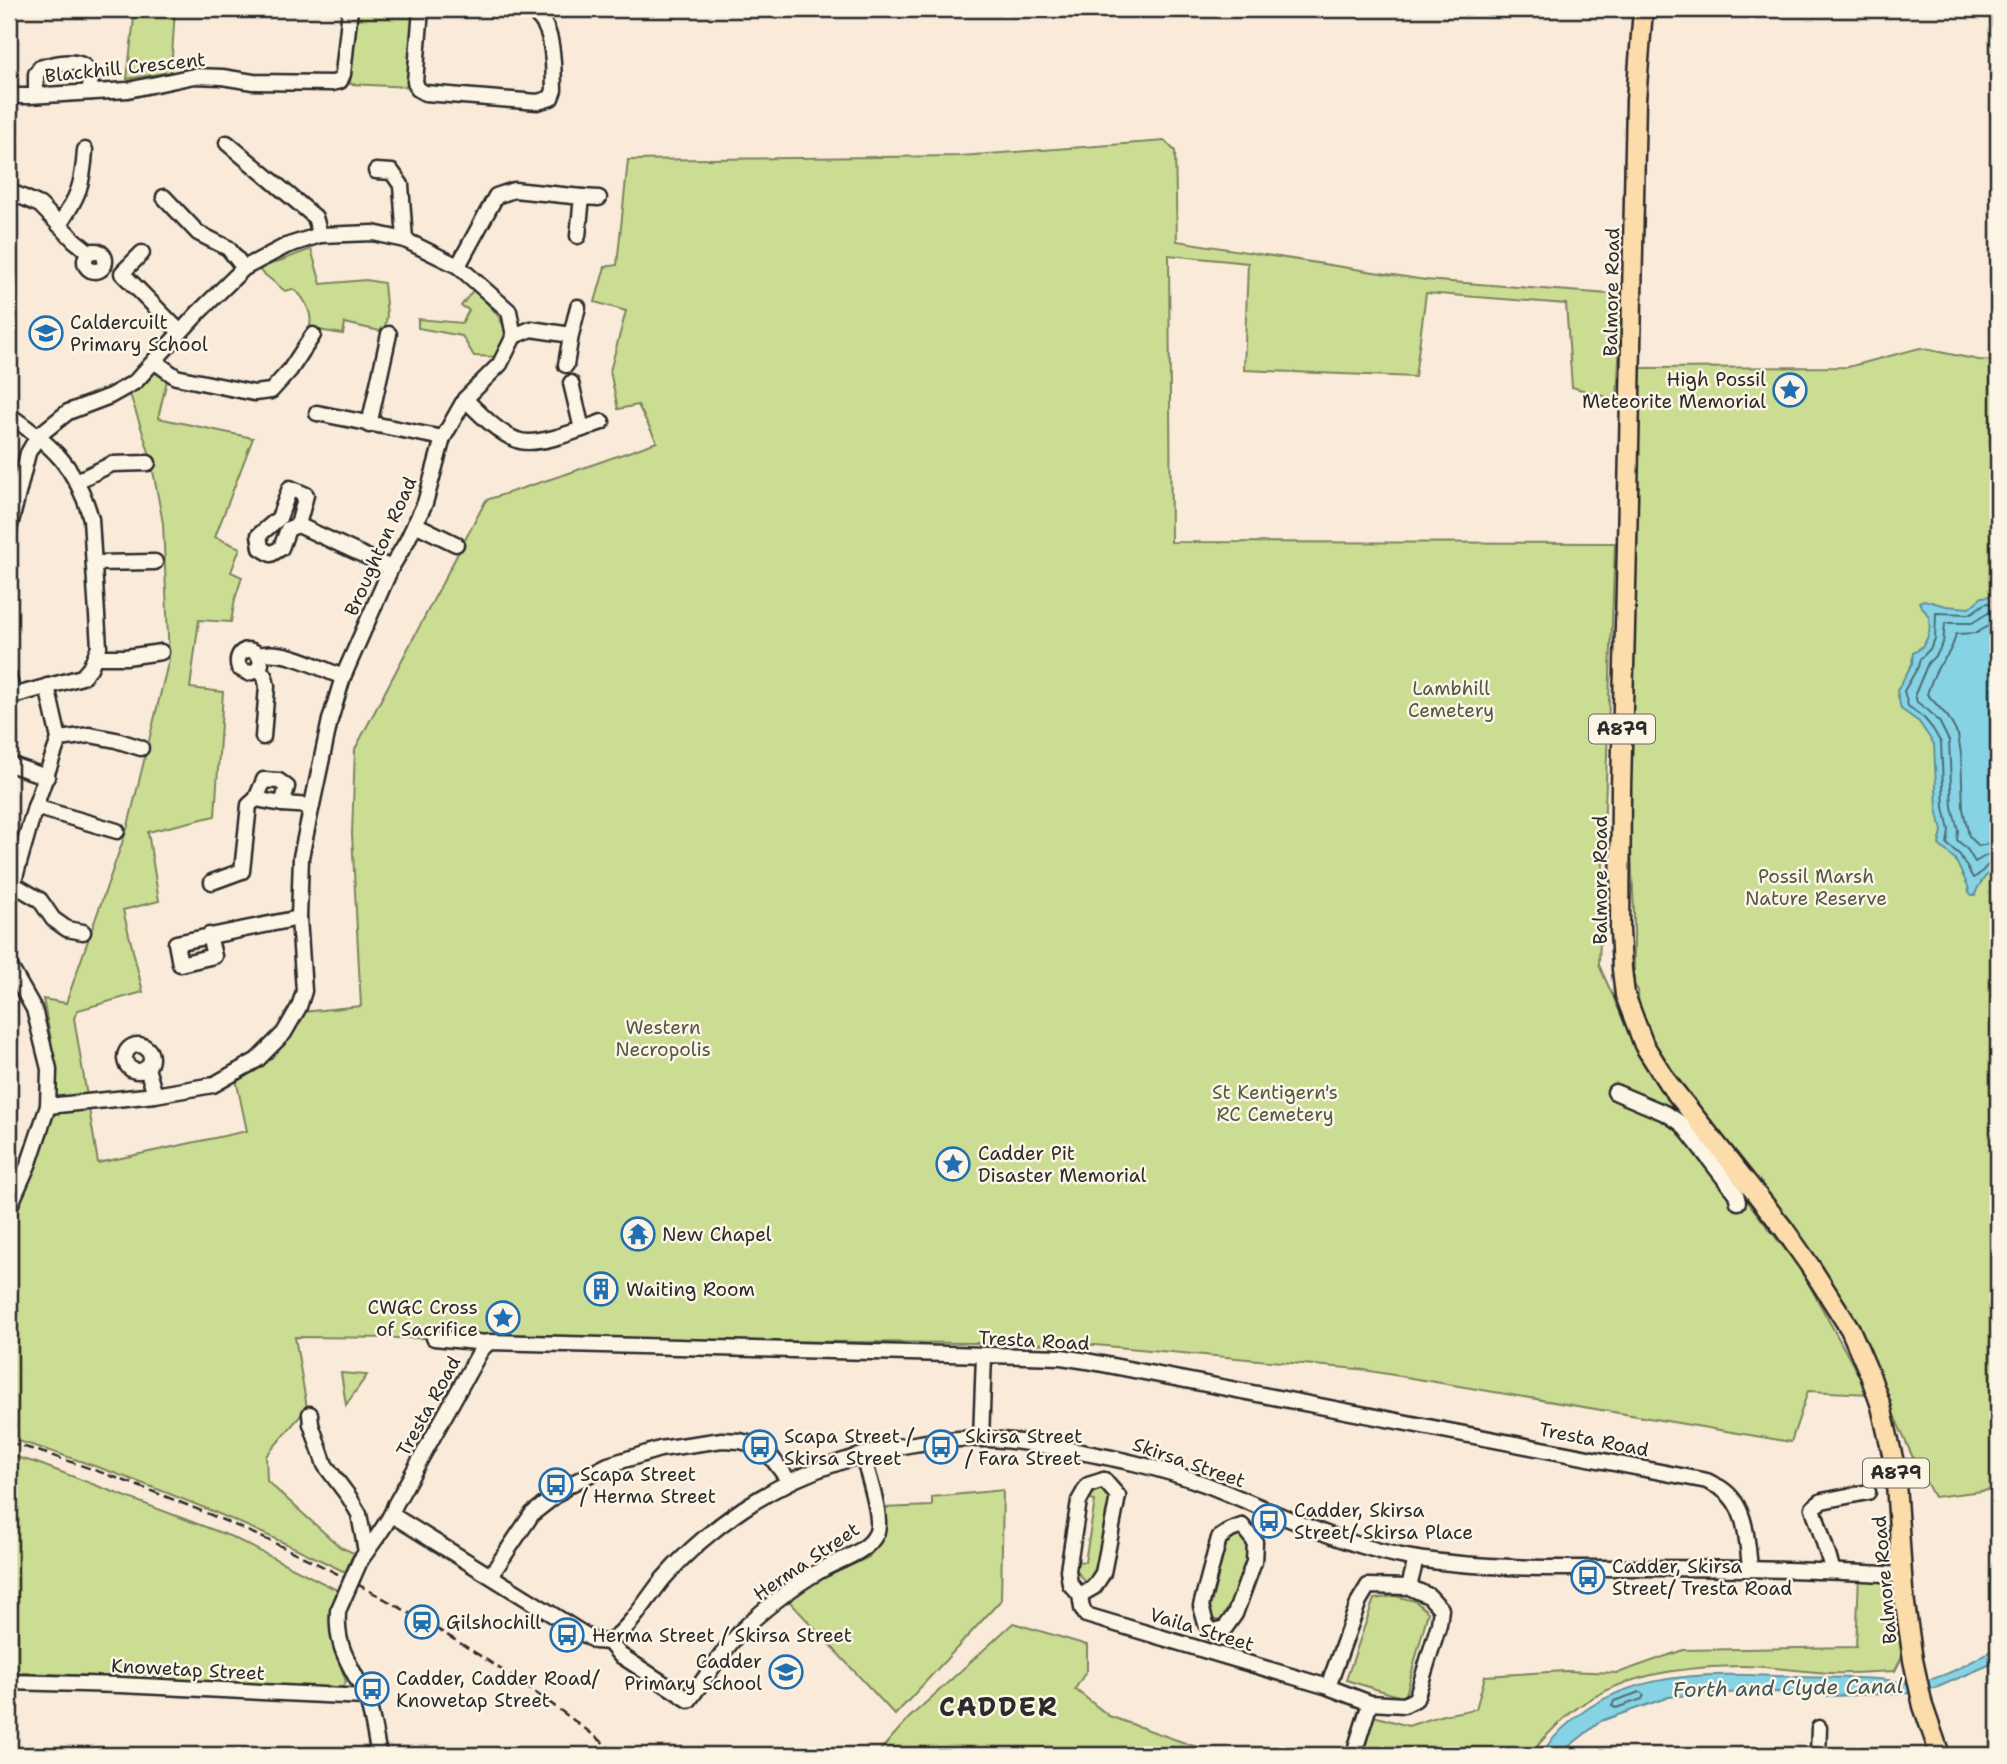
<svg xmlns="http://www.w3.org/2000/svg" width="2007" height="1764" font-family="'Shantell Sans',sans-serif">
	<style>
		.green { fill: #cbdd92; stroke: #7b845e; stroke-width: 2 }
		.water { fill: #86d3e5; stroke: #62909b; stroke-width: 2 }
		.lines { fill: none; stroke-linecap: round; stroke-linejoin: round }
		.shore { stroke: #4f6e75; stroke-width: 2 }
		.minor-casing { stroke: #2b2b2b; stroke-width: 19 }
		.major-casing { stroke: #2b2b2b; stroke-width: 23 }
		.minor { stroke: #fcf5e5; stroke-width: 14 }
		.major { stroke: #fddcac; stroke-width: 18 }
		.rail { stroke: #2b2b2b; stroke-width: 2.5; stroke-dasharray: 10 5; stroke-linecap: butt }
		.minor-bridge-casing { stroke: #2b2b2b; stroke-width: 19; stroke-linecap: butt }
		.minor-bridge { stroke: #fcf5e5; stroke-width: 14 }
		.labels { text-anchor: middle; stroke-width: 5; stroke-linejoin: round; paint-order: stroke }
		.shield { fill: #fcf5e5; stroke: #6a6863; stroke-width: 2 }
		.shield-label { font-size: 18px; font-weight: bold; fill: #2b2b2b }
		.street-label { font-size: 19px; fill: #2b2b2b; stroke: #fcf5e5 }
		.poi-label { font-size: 19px; fill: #2b2b2b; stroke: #fcf5e5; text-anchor: start }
		.park-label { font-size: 19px; fill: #535845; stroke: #fcf5e5 }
		.water-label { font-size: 21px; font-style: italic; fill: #42555a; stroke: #fcf5e5 }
		.district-label { font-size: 26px; font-weight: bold; letter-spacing: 2px; fill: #2b2b2b; stroke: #fcf5e5 }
	</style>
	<rect width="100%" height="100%" fill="#faead9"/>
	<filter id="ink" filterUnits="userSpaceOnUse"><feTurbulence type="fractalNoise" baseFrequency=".0143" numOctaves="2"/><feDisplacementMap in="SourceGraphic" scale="14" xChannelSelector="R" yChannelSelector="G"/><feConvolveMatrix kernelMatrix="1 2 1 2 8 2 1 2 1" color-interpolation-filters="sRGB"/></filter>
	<g filter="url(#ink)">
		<!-- green -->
		<g class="green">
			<path d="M135,9h40l-4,63 -44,7z"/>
			<path d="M416,11l-6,76 -60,-3 8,-72z"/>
			<path d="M1165,141l10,10 2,90 248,39 197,15 -5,105 -45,-13 -6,-83 -140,-11 -11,84 -171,-7 4,-107 -79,-8 2,287 444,1 -16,422 35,78 40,64 127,163 68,124 -61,-3 -17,51 -433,-73 -274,-25 -789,-7 12,71 -41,48 1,25 73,66 14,6 -9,19c-108,-54 -221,-99 -336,-134v-246l29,-78 13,-22 1,-47 -9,-46 23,4 62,-177 41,-167 -6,-136 -13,-68 -21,-64 25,-25 14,10 -10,42 95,20 -38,99 25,11 -9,24 11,5 -7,22 -4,23 -32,-2 -9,68 33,4 -8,124 -67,16 11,69 -36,9 20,82 -65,18 -4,8 24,145 149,-32 -11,-52 42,-29 24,-38 59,-6 -9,-172 3,-85 131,-249 83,-27 88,-31 -19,-37 -20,4 -8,-38 16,-60 -31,-9 10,-35 12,-2 11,-105 332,-4z"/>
			<path d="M311,249l10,35 45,-4 18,3 3,33 -3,16 -39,-9 -2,11 -25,-4 -8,-4c3,-13 -7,-32 -18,-37l-7,2 -27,-22z"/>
			<path d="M474,289l23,25 9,16 -8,27 -24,-1 -12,-20 -44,-8v-9l44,4 7,-13 -8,-4z"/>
			<path d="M1920,348l59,12 19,1v1128l-64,8 -20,-37 -55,-123 -195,-272 -25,-44 -1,-31 -4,-5v-73l-6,-125 12,-419 208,-1z"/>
			<path d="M341,1373l26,2 -21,30z"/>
			<path d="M9,1455l28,8 195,74 105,53 -6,24v24l15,44 -4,6 -333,-16z"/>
			<path d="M1102,1486l9,13 -17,79 -7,6 -11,-14v-9l9,1 10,-61 -9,-2 2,-9z"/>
			<path d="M1003,1490l-2,110 -106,115 -106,-114 27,-19 53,-25 16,-25 -2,-24 49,-2v-9z"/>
			<path d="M1239,1533l12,14 -22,68 -10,6 -7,-2 -3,-7 17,-68z"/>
			<path d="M1859,1575l39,3 5,77 -8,16c-21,1 -42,3 -64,2 -30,-1 -60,-7 -90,-7 -69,1 -136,10 -186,61 -9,9 -18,18 -25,28h-168l12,-39 34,10 35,-11 33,-6 9,-33 80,-5 53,2 65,-23 173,-3z"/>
			<path d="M1395,1596l20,5 13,11 -23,86 -59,-18 28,-81z"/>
			<path d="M1013,1623l74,22v25l-12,19 34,27 110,39h-343l33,-37z"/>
		</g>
		<!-- water -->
		<g class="water">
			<path d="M1998,591v275c-10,6 -20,18 -23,29h-3l-3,-3 -1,-6 -13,-27 -16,-14 3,-14 -5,-23 -3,-64 -15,-22 -18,-13 -4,-18 15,-27 1,-11c13,-6 19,-21 16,-35 -2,-6 -7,-10 -10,-16l5,-2 22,6 23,2 13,-11 11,-1z"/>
			<path d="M1998,1647v14l-60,26 -26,6 -80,3 -52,-4 -71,1 -40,4 -68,24 -39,31 -2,3h-20c62,-88 161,-83 257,-78 27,1 54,0 80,2 11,0 22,4 32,4 31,-1 63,-22 89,-36z"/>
		</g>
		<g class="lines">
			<!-- shore -->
			<g class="shore">
				<path d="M1998,601l-14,3 -14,10 -34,-1 -1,26 -5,10 -10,10 -2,8 -14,24 4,15 16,12 9,11 8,14 3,64 5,23 -2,14 13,11 13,23c11,-4 12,-16 25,-17"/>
				<path d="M1998,611l-10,2 -16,10h-27l-2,20 -6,11 -9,9 -13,31 2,8 12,9 11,12 9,18 3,66 6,23 -1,10 10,9 8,13 12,-7 11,-3"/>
				<path d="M1998,622l-6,1 -15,10 -21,1c-3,14 -9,22 -17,32 -5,8 -9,19 -12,28l21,23 10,18 3,19 2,55 6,27 10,10 19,-4"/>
				<path d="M1640,1692l4,3 -2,4 -26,9 -4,-2 2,-5z"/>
			</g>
			<defs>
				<g id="minor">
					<path d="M421,9l-6,73 3,7 7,4 113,9 13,-4 3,-8c-1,-26 2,-76 -31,-81"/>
					<path d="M36,95v-21l4,-6c12,-4 37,-10 46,0 5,6 4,17 5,24"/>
					<path d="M9,96h20l99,-6 66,-14 28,1 31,5 79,1 8,-2 3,-7 7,-65"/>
					<path d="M227,143l88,74 5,18"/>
					<path d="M376,171l16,1 9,13 4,55"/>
					<path d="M9,191l31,14 34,35 15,12"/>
					<path d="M164,197l34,36 30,15 16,20"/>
					<path d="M582,197l17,1"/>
					<path d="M59,225c19,-28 24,-40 26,-75"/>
					<circle cx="95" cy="261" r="10"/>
					<path d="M142,253l-20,20 58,59"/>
					<path d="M458,266l38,-70 18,-6 68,7 -4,39"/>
					<path d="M514,336l17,-7 40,6"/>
					<path d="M154,361l22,16 78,16 17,-2 19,-21 23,-35"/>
					<path d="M566,365l5,-30 7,-28"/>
					<path d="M571,383l11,46"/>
					<path d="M465,399c14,14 33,34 52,41 19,8 65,-11 85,-18"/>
					<path d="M317,413l126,25"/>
					<path d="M9,415c43,30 68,52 82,104l8,128 -9,21 -8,9 -73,20"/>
					<path d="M369,425l20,-91"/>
					<path d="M77,481l35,-17 36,-1"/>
					<path d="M415,524l41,20"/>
					<path d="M298,525l8,-30 -16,-7 -11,30 -20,17 2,13 10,6 10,-6 7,-19 10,-4 93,43"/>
					<path d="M9,530l19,-77 10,-17 30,-24 42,-16 25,-14 64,-70 45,-44 42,-22 34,-11 53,-2 32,7 53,26 51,45 5,25 -14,28 -35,35 -22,39 -18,65 -18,38 -16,27 -48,109 -13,43 -29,137 -2,61 5,73 -5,16 -15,26 -27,27 -44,25 -58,10 -107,11"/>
					<path d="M94,563l61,-1"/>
					<path d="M259,655l2,9 -5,7 -8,2 -9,-5c-5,-15 8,-24 20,-13 25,-7 60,13 84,22"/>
					<path d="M96,657h30l35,-5"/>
					<path d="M259,669l6,8 2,9 -4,51"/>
					<path d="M9,678l4,17"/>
					<path d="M47,686l12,53 -24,68 -22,77 27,16 13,19 14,10 16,3"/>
					<path d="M59,739l31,-4 26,5 25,8"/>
					<path d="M9,764l38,13"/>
					<path d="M256,799l8,-19 15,1 8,6 -5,17"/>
					<path d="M35,807l82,24"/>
					<path d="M212,882l30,-11 7,-66 7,-6 26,5 30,2"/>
					<path d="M209,935l5,21 -34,8 -4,-21 123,-25"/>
					<path d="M9,965l25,44 15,60 -1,37 -19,57 -20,45"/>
					<circle cx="138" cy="1058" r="13"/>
					<path d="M147,1068l8,27"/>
					<path d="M1615,1092l52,22 15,10 54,70 2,8"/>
					<path d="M434,1338l53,5"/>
					<path d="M310,1414l1,10 14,41 24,32 10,17 7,38"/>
					<path d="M981,1439l3,-84"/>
					<path d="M1104,1480l-16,5 -9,16 -11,69 2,14 10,11 2,13 4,7 242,72 42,16 34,2 12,-6 23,-75 2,-15 -12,-13 -20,-9 -41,-1 -9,15 -31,86"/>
					<path d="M392,1515l203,126 14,1"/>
					<path d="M360,1561c10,-15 31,-41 35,-56l86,-155 8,-8 572,15 26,4 620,120c5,3 11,5 15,8 25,17 25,52 28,79"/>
					<path d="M1833,1571l-20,-63 9,-7 46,-9"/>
					<path d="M491,1575l41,-61 37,-29 39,-20 52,-16 62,-9 18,1 16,4 13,9 20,27"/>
					<path d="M1409,1587l7,-28"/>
					<path d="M1080,1595l14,-8 9,-14 15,-77 -14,-16"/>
					<path d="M338,1611c-3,41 15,55 29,89 6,17 8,37 12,55"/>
					<path d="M1212,1632l13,-4 10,-14 19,-52 1,-20 -13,-16"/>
					<path d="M1212,1632l-6,-8 -5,-18 18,-68 12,-8 11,-4"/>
					<path d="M609,1642c22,-15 37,-42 54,-63 45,-52 111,-97 177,-117 43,-14 98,-25 144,-23 25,0 50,5 75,9 51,9 101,19 148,37 69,27 136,62 210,74 75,11 152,9 229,9 85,0 171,2 256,7"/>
					<path d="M609,1642l11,13 69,45c15,-20 29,-42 45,-61 22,-25 60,-54 89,-70 16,-9 45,-17 53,-35 8,-15 -9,-61 -13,-78"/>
					<path d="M9,1682l111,3 245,12"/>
					<path d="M1356,1747l14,-44"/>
					<path d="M1818,1755l1,-27"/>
				</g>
				<path id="major" d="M1643,9l-7,91 -9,445 -6,243 -1,142 2,39 3,26 19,50 24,38 116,146 26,37 40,63 20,46 11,31 14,61 8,123 10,70 10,46 17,49"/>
			</defs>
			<!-- minor casing -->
			<use href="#minor" class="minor-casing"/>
			<!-- major casing -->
			<use href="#major" class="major-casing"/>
			<!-- minor -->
			<use href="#minor" class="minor"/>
			<!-- major -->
			<use href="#major" class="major"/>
			<!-- rail -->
			<path class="rail" d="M9,1442c222,68 428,168 610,313"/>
			<defs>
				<path id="minor-bridge" d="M338,1611l22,-50"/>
			</defs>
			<!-- minor-bridge casing -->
			<use href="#minor-bridge" class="minor-bridge-casing"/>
			<!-- minor-bridge -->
			<use href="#minor-bridge" class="minor-bridge"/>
		</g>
	</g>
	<!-- icons -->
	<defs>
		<symbol id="school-ring" viewBox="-11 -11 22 22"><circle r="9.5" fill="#fcf5e5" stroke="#1f6fb2" stroke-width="1.5"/><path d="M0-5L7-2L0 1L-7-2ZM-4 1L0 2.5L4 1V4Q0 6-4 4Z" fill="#1f6fb2"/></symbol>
		<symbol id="sight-ring" viewBox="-11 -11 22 22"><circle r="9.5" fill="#fcf5e5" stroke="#1f6fb2" stroke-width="1.5"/><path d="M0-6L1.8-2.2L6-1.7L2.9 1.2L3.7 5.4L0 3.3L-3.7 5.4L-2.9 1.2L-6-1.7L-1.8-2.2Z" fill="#1f6fb2"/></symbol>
		<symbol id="temple-ring" viewBox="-11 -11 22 22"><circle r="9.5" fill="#fcf5e5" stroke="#1f6fb2" stroke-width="1.5"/><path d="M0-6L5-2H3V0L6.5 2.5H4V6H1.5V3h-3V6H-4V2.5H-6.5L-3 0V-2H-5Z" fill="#1f6fb2"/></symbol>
		<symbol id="building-ring" viewBox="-11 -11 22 22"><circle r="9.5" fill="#fcf5e5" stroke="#1f6fb2" stroke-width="1.5"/><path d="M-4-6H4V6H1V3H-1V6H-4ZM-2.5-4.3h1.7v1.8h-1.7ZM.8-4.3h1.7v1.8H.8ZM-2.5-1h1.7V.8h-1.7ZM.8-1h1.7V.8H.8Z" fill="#1f6fb2"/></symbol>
		<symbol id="bus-ring" viewBox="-11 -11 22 22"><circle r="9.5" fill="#fcf5e5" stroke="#1f6fb2" stroke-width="1.5"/><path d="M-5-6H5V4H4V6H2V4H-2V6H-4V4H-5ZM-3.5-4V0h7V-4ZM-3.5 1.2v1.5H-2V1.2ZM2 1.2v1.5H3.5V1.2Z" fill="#1f6fb2"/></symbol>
		<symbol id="station-ring" viewBox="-11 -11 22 22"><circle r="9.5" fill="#fcf5e5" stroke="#1f6fb2" stroke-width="1.5"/><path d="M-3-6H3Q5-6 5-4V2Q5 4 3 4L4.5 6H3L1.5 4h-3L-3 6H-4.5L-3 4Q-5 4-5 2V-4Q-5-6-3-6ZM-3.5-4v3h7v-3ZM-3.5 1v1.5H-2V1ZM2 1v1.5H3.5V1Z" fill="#1f6fb2"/></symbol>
	</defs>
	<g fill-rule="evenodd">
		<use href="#school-ring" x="27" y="314" width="38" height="38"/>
		<use href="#sight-ring" x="1771" y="371" width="38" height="38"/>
		<use href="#sight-ring" x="934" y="1145" width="38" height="38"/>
		<use href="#temple-ring" x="619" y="1215" width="38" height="38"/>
		<use href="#building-ring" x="582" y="1270" width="38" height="38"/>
		<use href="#sight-ring" x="484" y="1299" width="38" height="38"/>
		<use href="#bus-ring" x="741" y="1428" width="38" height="38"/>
		<use href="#bus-ring" x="922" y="1428" width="38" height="38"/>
		<use href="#bus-ring" x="537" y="1466" width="38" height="38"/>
		<use href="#bus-ring" x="1250" y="1502" width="38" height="38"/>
		<use href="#bus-ring" x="1569" y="1558" width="38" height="38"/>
		<use href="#station-ring" x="403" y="1603" width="38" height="38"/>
		<use href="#bus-ring" x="548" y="1616" width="38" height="38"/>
		<use href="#school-ring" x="767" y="1653" width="38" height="38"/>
		<use href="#bus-ring" x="353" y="1670" width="38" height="38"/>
	</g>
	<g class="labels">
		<!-- shield labels -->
		<g class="shield">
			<rect x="1589" y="714.5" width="66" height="29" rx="5"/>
			<rect x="1863" y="1458.5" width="66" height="29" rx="5"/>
		</g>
		<g class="shield-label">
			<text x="1622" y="735">A879</text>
			<text x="1896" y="1479">A879</text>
		</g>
		<!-- street labels -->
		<g class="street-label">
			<text transform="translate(125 67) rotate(-6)" y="7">Blackhill Crescent</text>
			<text transform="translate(1611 292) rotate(-89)" y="7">Balmore Road</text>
			<text transform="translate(380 546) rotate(-66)" y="7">Broughton Road</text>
			<text transform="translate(1600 880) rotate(-90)" y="7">Balmore Road</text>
			<text transform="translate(1034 1340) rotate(3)" y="7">Tresta Road</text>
			<text transform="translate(428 1406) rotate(-61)" y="7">Tresta Road</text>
			<text transform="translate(1594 1439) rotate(11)" y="7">Tresta Road</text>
			<text transform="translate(1189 1462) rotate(19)" y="7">Skirsa Street</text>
			<text transform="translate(806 1561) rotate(-34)" y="7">Herma Street</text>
			<text transform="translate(1884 1580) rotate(-95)" y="7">Balmore Road</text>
			<text transform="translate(1202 1629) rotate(17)" y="7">Vaila Street</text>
			<text transform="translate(188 1669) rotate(3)" y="7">Knowetap Street</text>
		</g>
		<!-- poi labels -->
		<g class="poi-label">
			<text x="70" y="329">Caldercuilt<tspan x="70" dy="22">Primary School</tspan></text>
			<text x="1766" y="386" text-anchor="end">High Possil<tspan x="1766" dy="22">Meteorite Memorial</tspan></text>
			<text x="978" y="1160">Cadder Pit<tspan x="978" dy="22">Disaster Memorial</tspan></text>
			<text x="662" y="1241">New Chapel</text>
			<text x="626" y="1296">Waiting Room</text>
			<text x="478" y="1314" text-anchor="end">CWGC Cross<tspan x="478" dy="22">of Sacrifice</tspan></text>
			<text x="784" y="1443">Scapa Street /<tspan x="784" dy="22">Skirsa Street</tspan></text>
			<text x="965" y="1443">Skirsa Street<tspan x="965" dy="22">/ Fara Street</tspan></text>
			<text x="580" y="1481">Scapa Street<tspan x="580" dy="22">/ Herma Street</tspan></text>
			<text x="1294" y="1517">Cadder, Skirsa<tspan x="1294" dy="22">Street/ Skirsa Place</tspan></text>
			<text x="1612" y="1573">Cadder, Skirsa<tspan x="1612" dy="22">Street/ Tresta Road</tspan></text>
			<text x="446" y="1629">Gilshochill</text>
			<text x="592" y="1642">Herma Street / Skirsa Street</text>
			<text x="762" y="1668" text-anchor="end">Cadder<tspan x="762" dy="22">Primary School</tspan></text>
			<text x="396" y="1685">Cadder, Cadder Road/<tspan x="396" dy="22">Knowetap Street</tspan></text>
		</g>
		<!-- park labels -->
		<g class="park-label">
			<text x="1451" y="695">Lambhill<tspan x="1451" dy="22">Cemetery</tspan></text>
			<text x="1816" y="883">Possil Marsh<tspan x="1816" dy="22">Nature Reserve</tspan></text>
			<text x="663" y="1034">Western<tspan x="663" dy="22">Necropolis</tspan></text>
			<text x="1275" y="1099">St Kentigern's<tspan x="1275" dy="22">RC Cemetery</tspan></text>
		</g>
		<!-- water labels -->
		<g class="water-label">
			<text transform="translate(1788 1688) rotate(-1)" y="7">Forth and Clyde Canal</text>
		</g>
		<!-- district labels -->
		<g class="district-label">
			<text x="999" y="1716">CADDER</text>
		</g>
	</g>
	<!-- margin -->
	<rect width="2007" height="1764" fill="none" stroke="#fcf5e5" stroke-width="35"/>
	<rect x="18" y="18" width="1972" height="1729" fill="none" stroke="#2b2b2b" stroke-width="2.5" filter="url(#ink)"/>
</svg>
